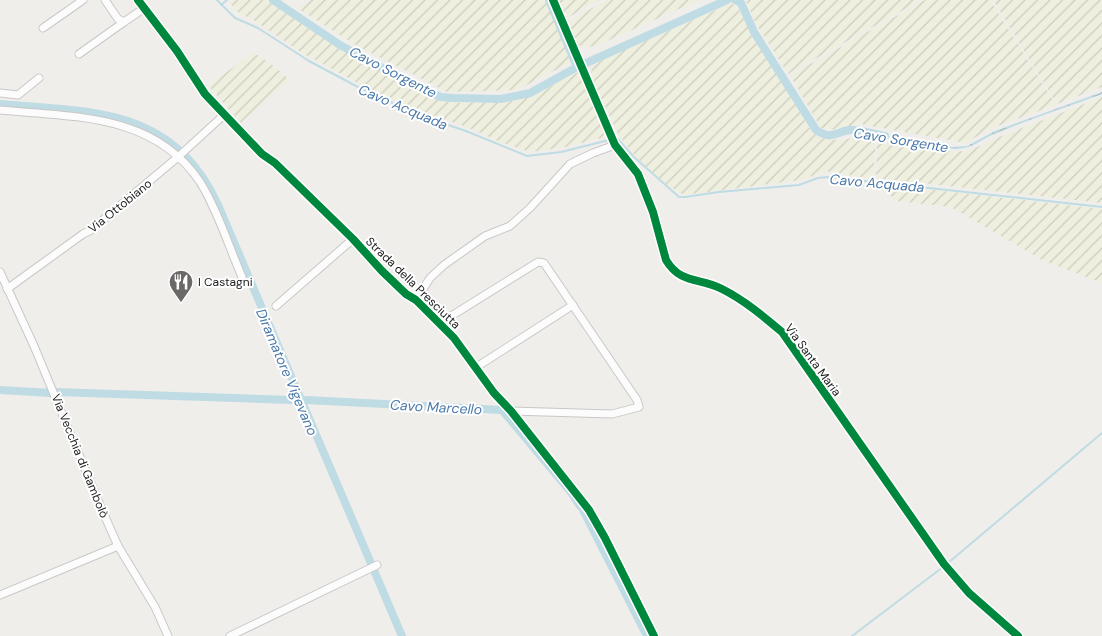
<svg xmlns="http://www.w3.org/2000/svg" width="1102" height="636" font-family="'DM Sans',sans-serif">
	<style>
		.farmland { fill: url(#farmland-furrows) }
		.water { fill: url(#water-waves) }
		.lines { fill: none; stroke-linecap: round; stroke-linejoin: round }
		.stream { stroke: #bfdbe3; stroke-width: 2 }
		.canal { stroke: #bfdbe3; stroke-width: 8 }
		.street-casing { stroke: #c9c8c7; stroke-width: 9 }
		.street { stroke: #fdfcfc; stroke-width: 7 }
		.cycleway-casing { stroke: #fff; stroke-width: 11 }
		.cycleway { stroke: #00873e; stroke-width: 8 }
		.labels { text-anchor: middle; stroke-width: 4; stroke-linejoin: round; paint-order: stroke }
		.street-label { font-size: 12px; fill: #222; stroke: #fff }
		.poi-label { font-size: 12px; fill: #222; stroke: #fff; text-anchor: start }
		.water-label { font-size: 14px; font-style: italic; fill: #4a7aab; stroke: #fff }
	</style>
	<defs>
		<pattern id="farmland-furrows" width="10" height="10" patternUnits="userSpaceOnUse" patternTransform="scale(1.25)"><rect width="10" height="10" fill="#efefdf"/><path d="M-1 1l2-2M0 10L10 0M9 11l2-2" fill="none" stroke="#cdcdbf"/></pattern>
		<pattern id="water-waves" width="16" height="10" patternUnits="userSpaceOnUse" patternTransform="scale(1.25)"><rect width="16" height="10" fill="#bfdbe3"/><path d="M0 5q4-4 8 0t8 0" fill="none" stroke="#a4bcc2"/></pattern>
	</defs>
	<rect width="100%" height="100%" fill="#f0eeeb"/>
	<!-- farmland -->
	<g class="farmland">
		<path d="M233,0h33l81,52 90,48 23,3 53,-2 18,-5 48,-24 26,65 -39,10 -36,5 -32,-11 -29,-13 -82,-29 -88,-48 -47,-32 -13,-6 -9,-10z"/>
		<path d="M310,0h237l26,61 -56,29 -70,2 -91,-47 -59,-37z"/>
		<path d="M557,0h43l-35,19z"/>
		<path d="M606,0h93l-103,46 -12,1 -8,-3 -10,-21z"/>
		<path d="M746,0h175l-133,74 -33,-52z"/>
		<path d="M925,0h65l66,105 -62,22 -29,16 -105,-19 -30,6 -9,-2 -30,-51 3,-4z"/>
		<path d="M993,0h109v87l-45,17z"/>
		<path d="M732,3l8,8 69,117 11,10 18,2 25,-3 13,1 -3,41 -48,-8 -24,9 -117,15 -17,-10 -31,-28 -18,-23 -27,-58 1,-9 10,-7z"/>
		<path d="M254,53l16,10 19,16 -48,44 -33,-38z"/>
		<path d="M1102,97v106l-226,-25 1,-38 5,-1 73,13 16,-2 26,-12z"/>
		<path d="M889,185l213,24v74l-60,-23 -91,-53 -54,-6 -17,-15z"/>
	</g>
	<!-- water -->
	<path class="water" d="M1102,92v2c-34,13 -69,24 -103,38 -19,7 -24,17 -46,17l-79,-15 78,13 15,-1 28,-15z"/>
	<g class="lines">
		<!-- stream -->
		<g class="stream">
			<path d="M217,0l18,18 23,10 51,33 47,25 63,29 47,16 61,25 34,-4 48,-12"/>
			<path d="M221,5l6,-5"/>
			<path d="M615,138h2l17,19 45,40h6l34,-5 80,-7 19,-7 10,-1 274,30"/>
			<path d="M948,563l154,-130"/>
			<path d="M852,636l91,-69"/>
		</g>
		<!-- canal -->
		<g class="canal">
			<path d="M273,0l67,45 79,43 22,9 13,1 47,1 29,-6 49,-27"/>
			<path d="M549,0l28,67"/>
			<path d="M735,0l6,3 13,29 62,98c16,10 17,3 33,0 11,-1 25,4 36,6"/>
			<path d="M584,64l143,-64"/>
			<path d="M0,104c92,8 174,3 218,101l184,431"/>
			<path d="M0,390l51,3"/>
			<path d="M56,392l235,8"/>
			<path d="M306,400l196,10 68,81 10,15"/>
			<path d="M583,510l64,126"/>
		</g>
		<defs>
			<g id="street">
				<path d="M105,0l13,19 6,3 19,-13"/>
				<path d="M138,0l39,51 28,43 57,60 13,9 78,76 29,32 24,23 10,6 38,38 40,55 17,18 78,99 16,28 49,98"/>
				<path d="M553,0l62,145 23,29 15,38 13,48c15,25 34,17 56,29 22,11 41,27 60,43l162,232 25,29 49,43"/>
				<path d="M43,28l40,-28"/>
				<path d="M79,54l45,-32"/>
				<path d="M0,93l18,2 21,-17"/>
				<path d="M0,110c73,7 154,3 200,72 17,27 29,65 42,95"/>
				<path d="M0,272l34,74 68,164 16,36 37,61 13,29"/>
				<path d="M7,289l76,-55 8,-4 87,-73 47,-43"/>
				<path d="M416,300l14,-22 14,-13 41,-29 25,-10 20,-18 40,-44 23,-11 22,-8"/>
				<path d="M276,306l77,-67"/>
				<path d="M440,323l98,-61 6,1 93,137 2,7 -27,7 -101,-3"/>
				<path d="M475,368l98,-63"/>
				<path d="M0,595l118,-49"/>
				<path d="M230,636l147,-71"/>
			</g>
		</defs>
		<!-- street casing -->
		<use href="#street" class="street-casing"/>
		<!-- street -->
		<use href="#street" class="street"/>
		<defs>
			<g id="cycleway">
				<path d="M138,0l39,51 28,43 57,60 13,9 78,76 29,32 24,23 10,6 38,38 40,55 17,18 78,99 16,28 49,98"/>
				<path d="M553,0l62,145 23,29 15,38 13,48c15,25 34,17 56,29 22,11 41,27 60,43l162,232 25,29 49,43"/>
			</g>
		</defs>
		<!-- cycleway casing -->
		<use href="#cycleway" class="cycleway-casing"/>
		<!-- cycleway -->
		<use href="#cycleway" class="cycleway"/>
	</g>
	<!-- icons -->
	<defs>
		<symbol id="restaurant-pin" viewBox="-11 -11 22 30"><path d="M0 17L-7.5 6A9.5 9.5 0 1 1 7.5 6Z" fill="#6a6968" stroke="#fff"/><path d="M-5-6h1v4h1v-4h1v4h1v-4h1v5L-1.5 .5V6h-2V.5L-5-1ZM5-6V6H3V1.5H1.5Q1.5-4 5-6Z" fill="#fff"/></symbol>
	</defs>
	<g fill-rule="evenodd">
		<use href="#restaurant-pin" x="167" y="268" width="28" height="38"/>
	</g>
	<g class="labels">
		<!-- street labels -->
		<g class="street-label">
			<text transform="translate(120 206) rotate(-39)" y="4">Via Ottobiano</text>
			<text transform="translate(413 283) rotate(44)" y="4">Strada della Presciutta</text>
			<text transform="translate(813 360) rotate(54)" y="4">Via Santa Maria</text>
			<text transform="translate(80 456) rotate(68)" y="4">Via Vecchia di Gambolò</text>
		</g>
		<!-- poi labels -->
		<g class="poi-label">
			<text x="198" y="286">I Castagni</text>
		</g>
		<!-- water labels -->
		<g class="water-label">
			<text transform="translate(393 72) rotate(27)" y="5">Cavo Sorgente</text>
			<text transform="translate(403 107) rotate(23)" y="5">Cavo Acquada</text>
			<text transform="translate(901 140) rotate(9)" y="5">Cavo Sorgente</text>
			<text transform="translate(877 183) rotate(5)" y="5">Cavo Acquada</text>
			<text transform="translate(287 372) rotate(67)" y="5">Diramatore Vigevano</text>
			<text transform="translate(436 407) rotate(3)" y="5">Cavo Marcello</text>
		</g>
	</g>
</svg>
